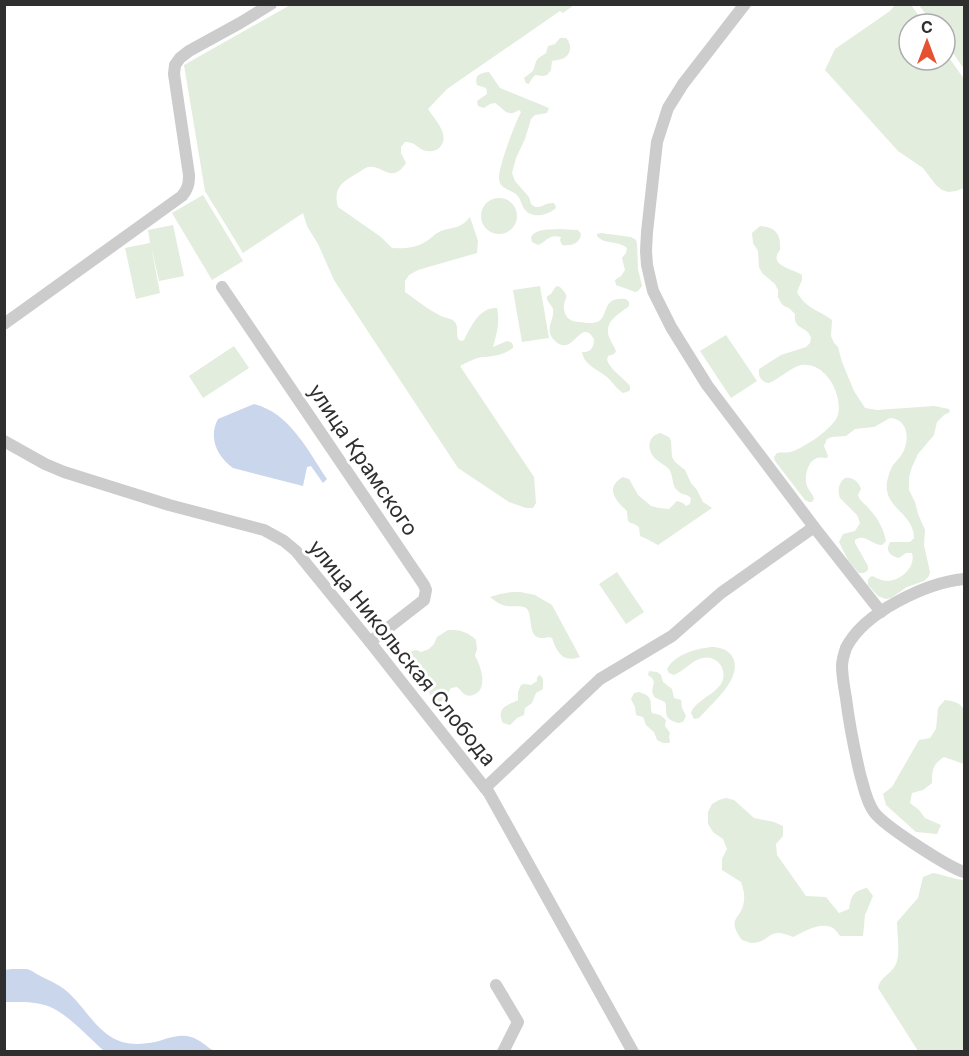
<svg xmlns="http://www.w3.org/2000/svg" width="969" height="1056" font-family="Inter,sans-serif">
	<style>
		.green { fill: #e2eddd }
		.water { fill: #c9d6ec }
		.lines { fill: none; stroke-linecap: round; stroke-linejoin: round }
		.minor { stroke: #ccc; stroke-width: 12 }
		.labels { text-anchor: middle; stroke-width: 6; stroke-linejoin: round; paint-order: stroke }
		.street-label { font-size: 21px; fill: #2f2f2f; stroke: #fff }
	</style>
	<rect width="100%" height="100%" fill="#fff"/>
	<!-- green -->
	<g class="green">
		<path d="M292,4l282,1 -11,8 -3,-2 -113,78 -19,20c6,10 23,26 12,38 -3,4 -9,5 -13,4 -9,-1 -10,-9 -22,-9l-4,5v6l5,10c-14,22 -24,1 -38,4 -4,1 -8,5 -12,7 -15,9 -23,14 -18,33l43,30 11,11c10,1 24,0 33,-6 6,-3 9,-8 16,-11 14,-5 18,-1 29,-14l8,24 -1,12 -59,17 -9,5 -4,6v11c11,8 24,18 36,24 4,2 10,2 13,5 5,5 2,12 4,18l3,2 3,-1c7,-13 15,-33 33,-32 3,16 0,24 -4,39l14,-6 4,1 2,3v3c-10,7 -18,8 -29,9 -8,0 -18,6 -24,9l74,111 2,26 -3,5h-7l-17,-6 -51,-34 -124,-188 -16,-36 -11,-18 -4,-13 -60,40 -38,-62 -21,-126z"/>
		<path d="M896,4l15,1 14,19h-16v36h36v-8l19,27v109l-8,3 -8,1 -6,-2 -6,-5 -13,-17 -25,-17 -73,-81 10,-21 55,-38z"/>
		<path d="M919,5h45v64l-19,-28v-17h-12z"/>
		<path d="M560,38h6c6,6 6,17 -4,21 -3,1 -7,1 -10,2l-1,9 -4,5c-11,4 -10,-6 -18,9l-3,-1 -2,-5 9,-7c5,-13 1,-10 13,-18l2,-7 7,-2z"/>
		<path d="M489,72l11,16 49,20 -2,5 -12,2 -4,4 -6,20 -9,19 -4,15 3,8 14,16 2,7 4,3c7,1 11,-5 19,-4l2,4 -1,2c-8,6 -22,10 -30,1 -4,-5 -4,-12 -9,-16 -7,-5 -16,-5 -17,-15 -1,-12 16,-55 22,-67l-2,-2c-13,8 -14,-1 -24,-7l-5,1 -6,4 -6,-2 -1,-5 10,-7v-2l-1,-4 -9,-3c-3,-10 3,-12 12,-13z"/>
		<path d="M203,195l40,66 -31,19 -40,-67z"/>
		<circle cx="499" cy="216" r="18"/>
		<path d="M173,225l11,51 -25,5 -8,-35 9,47 -24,6 -11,-51 25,-5 -2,-13z"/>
		<path d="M760,226c16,1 21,8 20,24 -13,16 14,19 22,25v5l-5,12c9,17 22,18 35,28l-1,16 3,7 4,4 4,15 12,29 11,17 12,2 57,-4 15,3 1,3 -6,3 -7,7 -3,13 -16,19 -6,13 -3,10v13l6,12 3,12 7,16 -1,15 6,27 -1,4 -5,5 -17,6 -16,11 -5,1 -8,-3 -10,-11v-5l1,-2 3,-2c5,2 10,5 16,5 13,-1 28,-14 24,-28h-6l-7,5c-9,-2 -14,-7 -9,-16h20l4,-4c0,-25 -31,-30 -27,-56 1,-5 3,-12 6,-17 3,-4 7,-7 9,-11 8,-13 7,-35 -12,-36l-16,9 -19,2 -9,7 -14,1 -5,2 -3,7 4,10 -1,2c-3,0 -7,-1 -10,0 -10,3 -13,20 -10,28 2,5 6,8 7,13l-2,3h-3l-4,-2 -30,-39 -1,-4 3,-4c4,-1 9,0 14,-1 14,-5 42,-23 47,-37 5,-21 -13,-54 -37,-50 -9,2 -22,14 -32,18 -8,-1 -11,-6 -10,-14l22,-14 25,-8 4,-4 1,-5c-4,-13 -18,-7 -16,-24l-6,-6 -5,-2 -3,-3 -3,-6v-7l-3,-6 -13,-11 -3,-6 -1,-16 -5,-8 -1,-10z"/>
		<path d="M559,229l19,1 3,4c-1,10 -10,12 -19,11l-2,-5 1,-3c-13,-3 -13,4 -23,8l-6,-3 -1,-5c6,-9 18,-7 28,-8z"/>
		<path d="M601,233l30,4 5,3 1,3 1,26 4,17 -4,5 -3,1 -19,-7 -1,-5 6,-4 4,-6 -3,-12 4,-5 1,-5c-9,-8 -23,-3 -30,-12v-2z"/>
		<path d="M540,286l9,52 -27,4 -9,-52z"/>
		<path d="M557,286l3,1c2,2 5,5 6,8 1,3 -1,5 -2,9 -1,12 5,18 16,18 6,1 14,2 19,-1 10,-7 3,-25 27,-22l3,3v4c-11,9 -25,15 -20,31 2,5 5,9 7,14l-2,3 -6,2 -1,4c5,12 15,16 23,26v4l-3,2 -4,1c-6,-4 -9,-9 -14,-14 -9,-9 -25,-13 -27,-27 9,1 12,-5 12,-13 -14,-23 -20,19 -39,2 -12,-12 0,-20 -2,-32 -1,-3 -7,-9 -6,-12 1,-2 3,-2 4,-3 2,-3 3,-6 6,-8z"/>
		<path d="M726,335l31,46 -26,17 -31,-47z"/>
		<path d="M234,346l15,22 -46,30 -14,-22z"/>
		<path d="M660,433l9,4 2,4 1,16 3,5 10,8 6,13 6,7 6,12 9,6 -54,37 -11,-6 -7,-3 -1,-9c-10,-8 -11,1 -12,-16 -11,-10 -23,-23 -4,-34l6,2 9,16 13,11 8,2 10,1 8,-8 6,2 3,3 4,-2 1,-6c-4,-4 -9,-3 -13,-7 -7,-5 -4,-15 -9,-22 -4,-4 -9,-6 -12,-9 -10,-8 -11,-23 3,-27z"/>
		<path d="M845,478c8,-1 13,3 16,11l-3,6c2,7 8,9 12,15 8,8 14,20 16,31l-4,4c-11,0 -17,-12 -27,-5v3l13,23v4l-4,3h-5l-10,-11 -10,-20 4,-8 12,-3 5,-8 -3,-8 -17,-17c-3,-7 -1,-16 5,-20z"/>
		<path d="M617,572l27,40 -18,12 -27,-40z"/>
		<path d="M512,592h8l15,3 17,10 28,52c-17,6 -23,-4 -28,-19l-3,-1c-25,7 -14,-22 -23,-29 -5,-3 -13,-1 -19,-2 -7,-1 -12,-5 -17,-9l10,-3z"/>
		<path d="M448,630c12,0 19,1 28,10l1,9 -2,7c6,10 14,34 -2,39 -3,1 -6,1 -9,-1 -3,-2 -4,-5 -7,-7l-6,1 -2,3 -1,12c-14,14 -15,-5 -20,-13l-11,-3 -2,-3 1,-10 -8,-15 2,-7 6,-2 5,2 8,-3 5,-5 3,-7z"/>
		<path d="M711,647c8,0 16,2 21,9 13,21 -21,48 -33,62l-5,1 -3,-6c5,-16 37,-21 32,-42 -1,-5 -4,-9 -8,-11 -4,-3 -9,-3 -13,-2 -11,3 -18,13 -28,17l-5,-2 -2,-4c9,-15 27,-20 44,-22z"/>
		<path d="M649,671l8,1 4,3 2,7 9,7 2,9 7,2 1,8 4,8 -3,6 -5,1c-16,-5 -10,-10 -13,-21l-11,-5 -2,-6 2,-9 -2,-4 -4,-3z"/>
		<path d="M540,675l3,4v10l-7,4 -4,10 -7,5 -1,7 -7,3 -7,7 -7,-2c-8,-16 6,-18 15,-23v-8l3,-7 3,-1 7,1 6,-4v-4z"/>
		<path d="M639,692c16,5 10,10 13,21l8,2 6,5 -1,6 5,7 -1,4 1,4 -1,2h-6l-6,-3 -3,-8 -8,-7 -3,-8 -7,-2 -1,-8 -4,-8 3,-6z"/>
		<path d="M945,700c8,1 15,2 19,10v54l-20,-7c-11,7 -12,12 -12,26l-9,7 -11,3 -2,10 9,7 6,8 16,7 -4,9 -21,-2 -30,-27 -3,-11 9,-7 27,-47 11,-2 6,-9 2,-21z"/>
		<path d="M726,798l8,2 20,18 20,4 9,4v10l-7,8 1,11 29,41 20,1 13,16 10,-4c2,-13 4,-18 18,-21l6,8 -8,19 -2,21h-23c-2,-3 -4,-6 -7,-8 -12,-7 -30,4 -40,9 -26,-12 -22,6 -42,6 -3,-1 -6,-2 -9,-3 -17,-23 0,-20 2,-39 1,-7 -1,-13 -3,-19l-19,-12v-11l5,-10 -4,-10 -10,-7 -5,-8v-12l4,-8 7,-4z"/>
		<path d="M933,873c11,2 20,6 31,7v171h-46l-40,-63c2,-11 12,-13 17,-22 6,-10 2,-33 2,-44l21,-24 5,-21z"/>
	</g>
	<!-- water -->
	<g class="water">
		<path d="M254,404c36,9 54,47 73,75l-4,4 -12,-17 -4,1 -4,19 -70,-18c-16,-12 -25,-30 -15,-49z"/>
		<path d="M12,969h15l5,2c10,7 23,11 32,18 21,16 32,45 58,53 11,3 22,2 33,0 11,-3 24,-9 36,-5 8,2 16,10 23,14h-110c-16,-14 -37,-38 -56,-45 -14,-5 -29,-4 -43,-4v-32z"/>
	</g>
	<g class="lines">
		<!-- minor -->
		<g class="minor">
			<path d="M745,4l-62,80 -15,24 -11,34 -10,90 -1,19 1,14 6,26 18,36 36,58 107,142 67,85"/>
			<path d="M222,287l202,298 2,5 -2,10 -54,42"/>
			<path d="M4,324l178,-128c6,-7 7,-12 7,-21l-15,-101 1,-9 5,-7 9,-7 51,-28 31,-19"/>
			<path d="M4,441l41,23 19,8 105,33 95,25 20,11 12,10 74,91 119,151 144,259"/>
			<path d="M964,579c-38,4 -100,33 -118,69 -2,6 -4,12 -4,18 0,10 2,21 4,32 3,25 8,50 14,76 4,13 6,27 14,38 10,14 74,55 90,60"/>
			<path d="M485,788l115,-109 72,-43 49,-43 93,-66"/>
			<path d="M496,985l22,37 -15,30"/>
		</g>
	</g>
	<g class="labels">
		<!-- street labels -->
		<g class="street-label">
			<text transform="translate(363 460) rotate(56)" y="7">улица Крамского</text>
			<text transform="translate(402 653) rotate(51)" y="7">улица Никольская Слобода</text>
		</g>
	</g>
	<!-- border -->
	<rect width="969" height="1056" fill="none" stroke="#2f2f2f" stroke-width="12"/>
	<!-- north arrow -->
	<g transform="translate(927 42)"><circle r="28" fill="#ffffff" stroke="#acacac" stroke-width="1.5"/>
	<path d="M0-4.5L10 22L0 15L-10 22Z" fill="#e65231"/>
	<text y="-9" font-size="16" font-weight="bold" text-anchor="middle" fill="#2f2f2f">С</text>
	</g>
</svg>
